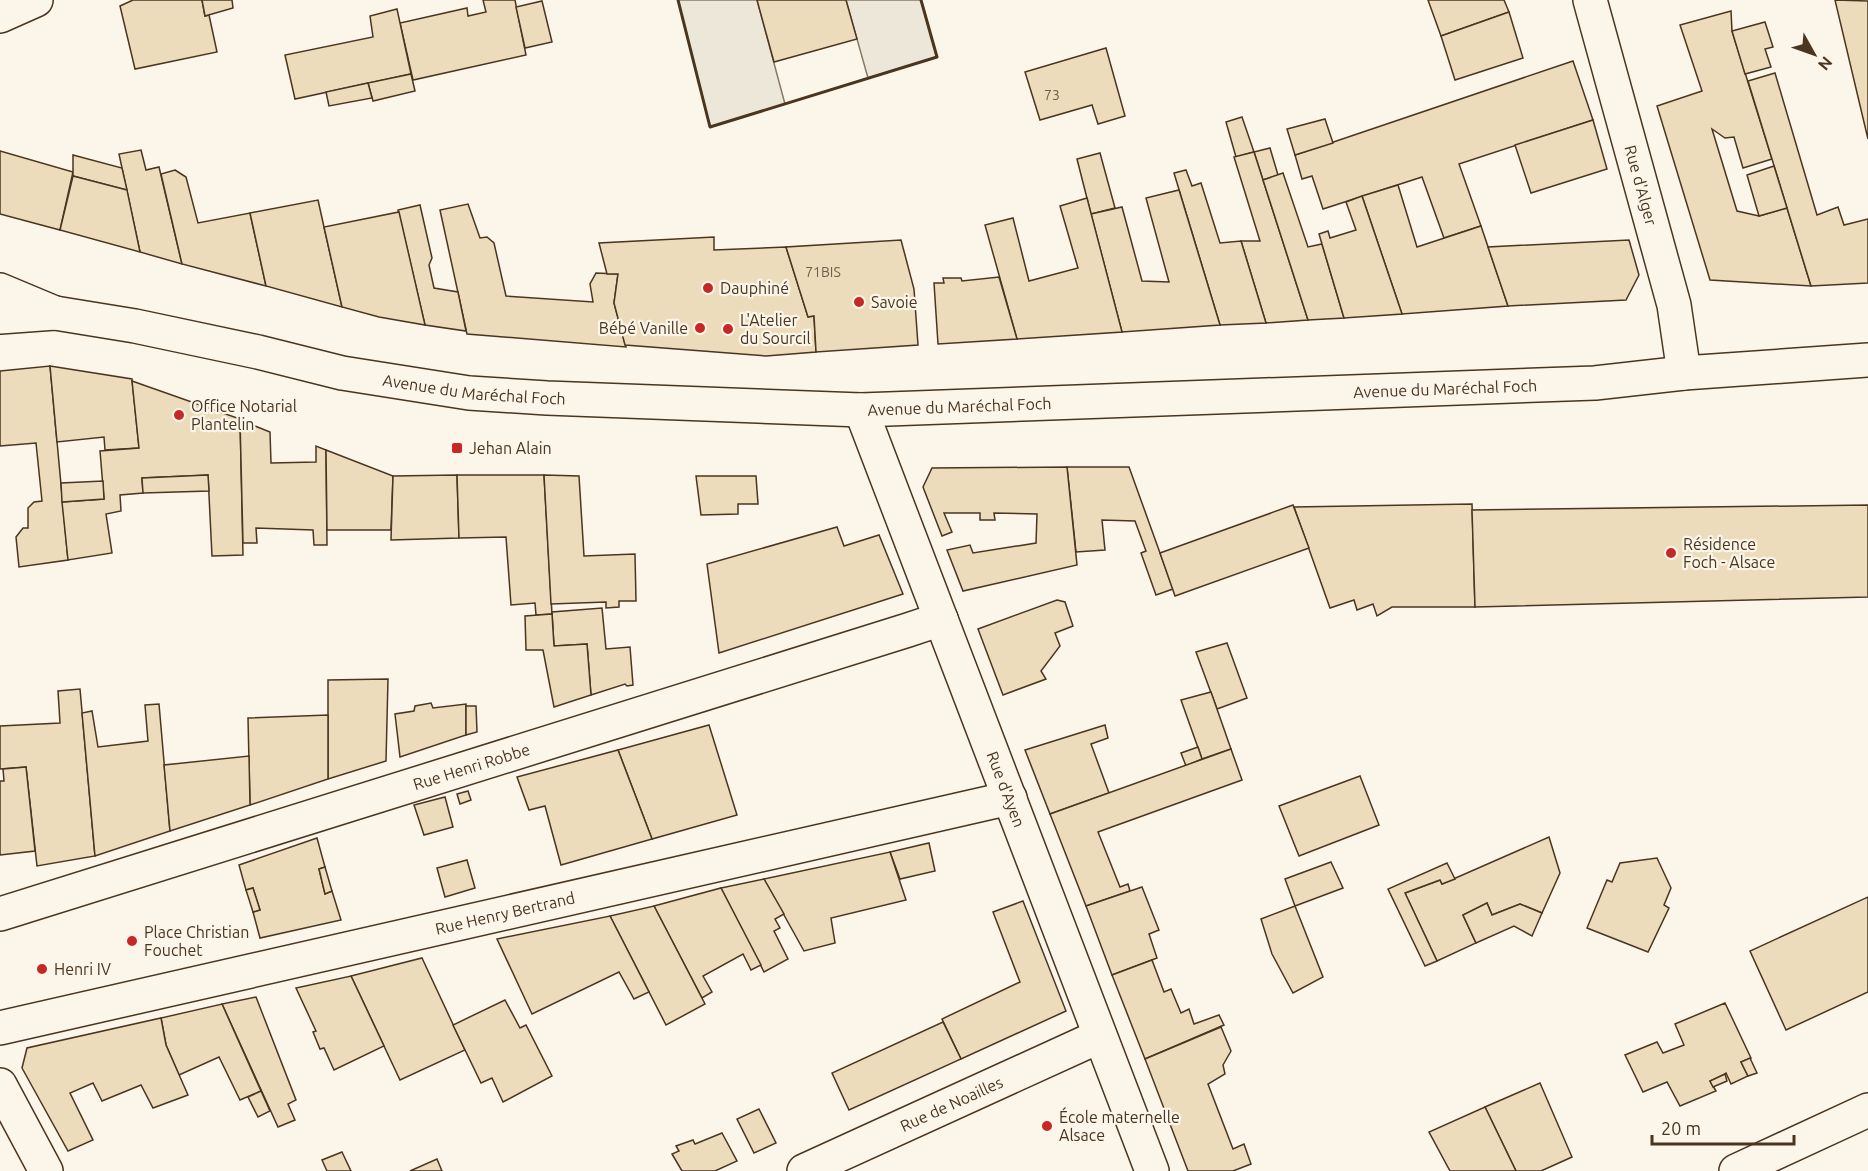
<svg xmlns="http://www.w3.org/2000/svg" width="1868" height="1171" font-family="Ubuntu,sans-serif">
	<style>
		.parking { fill: #ede7d9; stroke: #887966; stroke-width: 1.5 }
		.building { fill: #ecdcbc; stroke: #4a3520; stroke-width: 1.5 }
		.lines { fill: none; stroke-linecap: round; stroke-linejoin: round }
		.minor-casing { stroke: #4a3520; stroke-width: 36 }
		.secondary-casing { stroke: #4a3520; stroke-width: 36 }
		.minor { stroke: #fbf6e9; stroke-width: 33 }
		.secondary { stroke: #fbf6e9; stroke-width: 33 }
		.wall { stroke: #4a3520; stroke-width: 3 }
		.poi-dot { fill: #c62828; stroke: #fbf6e9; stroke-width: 2 }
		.labels { text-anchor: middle; stroke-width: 4.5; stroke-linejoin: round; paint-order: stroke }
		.number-label { font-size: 14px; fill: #725f47 }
		.street-label { font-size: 16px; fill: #4a3520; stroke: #fbf6e9 }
		.poi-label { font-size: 16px; fill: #4a3520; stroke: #fbf6e9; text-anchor: start }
	</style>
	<rect width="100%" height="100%" fill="#fbf6e9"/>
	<!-- parking -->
	<g class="parking">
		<path d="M678,0h79l28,104 -75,23z"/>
		<path d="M846,0h75l16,57 -69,21z"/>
	</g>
	<!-- building -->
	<g class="building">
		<path d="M133,0h69l3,16 4,-1 8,37 -82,17 -15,-63z"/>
		<path d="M202,0h30l1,8 -28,8z"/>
		<path d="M483,0h32l11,55 -113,25 -13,-57 67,-15 1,8 18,-4z"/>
		<path d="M757,0h89l11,39 -83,23z"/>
		<path d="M1428,0h76l5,12 -68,24z"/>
		<path d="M1835,0l33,1v138z"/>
		<path d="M542,1l10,41 -27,6 -9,-41z"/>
		<path d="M397,9l14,65 -116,25 -10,-44 88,-18 -3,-21z"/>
		<path d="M1731,11l1,20 40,128 -29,9 -9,-31 -9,1 -13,-9 25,82 22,5 28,-8 24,78 -101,-6 -53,-174 45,-15 -22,-66z"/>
		<path d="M1509,12l14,46 -68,22 -14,-44z"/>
		<path d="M1765,22l8,25 -8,2 6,18 -26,7 -13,-43z"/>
		<path d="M1106,48l19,68 -27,8 -6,-19 -52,15 -15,-48z"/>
		<path d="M1573,61l20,59 -134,44 22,62 -37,12 -22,-61 -99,32 -11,-33 -10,3 -7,-24z"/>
		<path d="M1775,73l42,142 21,-8 6,18 24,-6v64l-57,3 -63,-205z"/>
		<path d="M411,74l4,17 -42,10 -5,-18z"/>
		<path d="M368,83l4,15 -43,8 -3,-14z"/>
		<path d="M1242,117l12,35 -18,5 -10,-35z"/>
		<path d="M1325,119l8,24 -38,12 -8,-26z"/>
		<path d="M1593,120l14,49 -76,24 -16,-48z"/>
		<path d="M1270,148l8,27 -15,5 -9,-28z"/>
		<path d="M141,150l5,20 13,-3 23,97 -42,-12 -21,-98z"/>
		<path d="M0,151l73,21 -13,58 -60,-16z"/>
		<path d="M1254,152l54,168 -42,3 -25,-82h19l-26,-84z"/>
		<path d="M1100,153l15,55 -24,6 -14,-55z"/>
		<path d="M73,155l49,13 5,22 -54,-14z"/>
		<path d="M1774,166l13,42 -28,8 -12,-41z"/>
		<path d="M175,170l11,7 12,46 52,-10 16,73 -84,-22 -21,-90z"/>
		<path d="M1186,170l6,16 9,-3 19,60 21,-2 25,82 -46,2 -46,-152z"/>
		<path d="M1283,173l25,74 14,-3 22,74 -36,2 -45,-140z"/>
		<path d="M73,176l54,14 13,62 -80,-22z"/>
		<path d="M1398,185l19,62 64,-21 27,80 -106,8 -40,-118z"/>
		<path d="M1179,190l41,135 -98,7 -31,-118 31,-7 20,74 27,1 -23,-84z"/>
		<path d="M1362,196l40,118 -58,4 -25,-84 9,-3 2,7 26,-8 -10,-28z"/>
		<path d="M1087,198l35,134 -105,7 -32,-114 28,-7 16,63 49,-13 -18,-62z"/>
		<path d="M318,200l6,27 18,80 -76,-21 -16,-73z"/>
		<path d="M468,204l12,34 7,-1 7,6 12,53 87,6 -3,-18 6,-11 22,1 -4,29 12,44 -159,-13 -27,-124z"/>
		<path d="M420,205l12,53 -3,7 5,23 24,4 8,39 -41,-6 -27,-115z"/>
		<path d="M399,212l26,113 -46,-8 -37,-10 -18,-80z"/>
		<path d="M714,237v13l72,-3 22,70 6,-1 2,36 -50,4 -141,-11 -11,-42 4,-29h-11l-8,-31z"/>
		<path d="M901,240l13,49 4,56 -102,7 -2,-36 -6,1 -22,-70z"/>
		<path d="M1629,240l10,35 -13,25 -118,6 -20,-59z"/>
		<path d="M999,277l18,62 -79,5 -4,-61h10l-1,-5h18l1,3z"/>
		<path d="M50,366l18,194 -49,7 -3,-30 7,-9h5v-20l6,-6 8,-1 -6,-58 -36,3v-75z"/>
		<path d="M50,366l82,13 7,69 -34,2 -1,-13 -47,5z"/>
		<path d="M132,381l108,38 3,136 -31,1 -4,-81 -66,3 1,15 -23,2 1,16 -15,3 6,39 -44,7 -6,-58 42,-3 -4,-48 39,-3z"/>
		<path d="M240,420l30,12 1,31 45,-1v-16l10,4 1,95h-13l-1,-15 -57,-2 1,15h-14z"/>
		<path d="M326,450l67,26 -2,54h-64z"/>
		<path d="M1067,467h62l44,122 -17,6 -15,-42 5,-2 -11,-30 -33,-1 3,30 -29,2z"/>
		<path d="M1067,467l10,98 -114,26 -16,-41 23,-5 3,8 63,-10 1,-29 -43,-1 1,7h-15v-7h-36l8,19 -10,4 -19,-49 9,-19z"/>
		<path d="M208,475l1,16 -66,2 -1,-15z"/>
		<path d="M457,475l2,63 -68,2 2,-64z"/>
		<path d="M457,475h87l8,139 -16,1 -1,-12 -24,2 -5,-68 -47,1z"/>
		<path d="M544,475l35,1 5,80 51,-2 1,47h-17v6l-13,1v-6l-55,2z"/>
		<path d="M696,476h60l2,28h-20v10l-37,1z"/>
		<path d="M103,481l1,18 -42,3 -1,-19z"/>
		<path d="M1472,504l3,103h-83l-15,9 -4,-12 -16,6 -3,-10 -24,8 -36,-101z"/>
		<path d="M1293,505l16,43 -134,48 -15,-43z"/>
		<path d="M1868,505v92l-393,10 -3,-97z"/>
		<path d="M837,527l7,19 35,-11 24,59 -184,59 -12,-89z"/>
		<path d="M1057,600l8,2 8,24 -18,7 5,13 -19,25 5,8 -43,16 -25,-66z"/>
		<path d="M602,608l4,41 24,-2 3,38 -6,1 -2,-2 -34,11 -4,-51 -33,2 -2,-34z"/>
		<path d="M552,614l2,32 33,-2 4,51 -37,12 -11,-57h-17l-1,-34z"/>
		<path d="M1227,643l20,55 -30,11 -21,-57z"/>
		<path d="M388,679l-2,82 -58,18v-99z"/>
		<path d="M80,689l15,167 -58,10 -11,-99 -26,2v-43l60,-3 -2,-32z"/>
		<path d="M1211,692l20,57 -29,10 -21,-59z"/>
		<path d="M431,703l2,5 33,-4v31l-66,22 -5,-43 19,-3 1,-5z"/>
		<path d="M159,704l11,127 -75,25 -13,-143 10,-2 6,36 50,-6 -3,-36z"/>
		<path d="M466,706h10l1,26 -11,3z"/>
		<path d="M328,715v64l-78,26 -2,-87z"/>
		<path d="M709,725l28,90 -85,24 -34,-89z"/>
		<path d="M1105,725l3,13 -17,6 18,49 -59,21 -25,-64z"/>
		<path d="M1198,747l4,12 -16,7 -5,-13z"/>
		<path d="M1231,749l11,31 -144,52 22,55 8,-3 2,7 -44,15 -36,-92z"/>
		<path d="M618,750l34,89 -91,26 -16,-59 -16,4 -12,-33z"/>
		<path d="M249,756l1,49 -80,26 -6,-66z"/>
		<path d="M26,767l9,84 -35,4v-74h4l-1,-12z"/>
		<path d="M1360,776l19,49 -80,31 -20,-50z"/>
		<path d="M468,791l3,9 -11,4 -3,-10z"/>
		<path d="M445,797l8,30 -29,8 -10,-30z"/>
		<path d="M1549,837l11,36 -18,40 -22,-9 -28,11 -5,-12 -24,12 13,28 -39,18 -32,-68 35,-13 2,4z"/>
		<path d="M317,838l8,29 -6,2 6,25 7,-3 9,29 -81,18 -7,-26 7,-2 -7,-22 -7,2 -7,-25z"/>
		<path d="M929,843l6,28 -35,8 -10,-27z"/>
		<path d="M890,852l16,48 -75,18 4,25 -31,8 -40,-72z"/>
		<path d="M1657,858l14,30 -7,17 5,3 -21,44 -61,-24 20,-48 5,2 8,-19z"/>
		<path d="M467,860l8,28 -30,9 -8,-29z"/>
		<path d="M1331,862l12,26 -48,18 -10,-27z"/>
		<path d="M1447,863l8,16 -13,5 -2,-4 -35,13 32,68 -12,5 -37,-77z"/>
		<path d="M325,867l7,24 -7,3 -6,-25z"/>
		<path d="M764,879l20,35 -9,5 5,9 -6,3 14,28 -24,13 -43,-84z"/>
		<path d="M1142,887l17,43 -10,4 8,24 -45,17 -26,-69z"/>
		<path d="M253,888l7,22 -7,2 -7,-22z"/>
		<path d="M721,888l40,77 -10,5 -8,-16 -40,22 9,16 -10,6 -48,-92z"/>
		<path d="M1868,897v95l-82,38 -36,-79z"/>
		<path d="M1023,901l43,110 -105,48 -19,-40 78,-37 -27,-70z"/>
		<path d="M1487,903l5,12 28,-11 22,9 -10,23 -18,-10 -38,17 -13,-28z"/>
		<path d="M654,906l51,98 -39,21 -56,-109z"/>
		<path d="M1295,906l28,71 -30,16 -21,-39 -11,-35z"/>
		<path d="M610,916l39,76 -15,7 -15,-27 -87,42 -35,-75z"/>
		<path d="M422,958l43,92 -65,30 -49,-104z"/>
		<path d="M1152,960l12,32 7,-3 10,24 8,-4 5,15 25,-9 5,10 -79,34 -33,-84z"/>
		<path d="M351,976l33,70 -50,24 -10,-22 -4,1 -7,-17 3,-1 -20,-43z"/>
		<path d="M256,997l40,103 -8,4 7,16 -17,7 -56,-123z"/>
		<path d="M505,1000l15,28 6,-3 26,51 -49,26 -11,-24 -11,5 -28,-58z"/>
		<path d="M1725,1003l26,55 -10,4 7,14 -17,8 -5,-11 -1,1 -15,7 6,10 -36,15 -13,-24 -24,10 -18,-37 32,-13 6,11 21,-8 -9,-21z"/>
		<path d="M222,1004l39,87 -21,9 -21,-43 -40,18 -13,-30 -5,-27z"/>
		<path d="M161,1018l5,27 22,50 -35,13 -12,-23 -39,16 -9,-18 -23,10 23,47 -25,11 -46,-83 5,-20z"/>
		<path d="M943,1022l18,37 -112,51 -17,-37z"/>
		<path d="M1221,1027l10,24 -8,14 2,9 -17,10 25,65 11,-5 7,20 -18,7h-45l-43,-112z"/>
		<path d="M1750,1058l7,15 -9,3 -7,-14z"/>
		<path d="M1725,1074l2,7 -14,6 -3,-6z"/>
		<path d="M1540,1083l32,74 -31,14h-25l-31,-64z"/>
		<path d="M261,1091l9,20 -12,6 -10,-20z"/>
		<path d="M1485,1107l31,64h-66l-21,-39z"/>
		<path d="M759,1109l17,34 -22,10 -17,-34z"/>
		<path d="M722,1133l15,28 -22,10h-33l-10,-17 7,-3 -3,-5 17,-6 2,4z"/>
		<path d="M342,1152l9,19h-24l-5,-11z"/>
		<path d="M437,1159l5,12h-32z"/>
	</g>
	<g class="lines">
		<defs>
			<g id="minor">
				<path id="s1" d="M1590,0l84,305 10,68"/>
				<path d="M0,16l36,-16"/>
				<path d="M0,290l55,23"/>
				<path id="s2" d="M861,410l291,761"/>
				<path id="s3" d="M0,914l908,-284 33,-11"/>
				<path id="s4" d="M0,1028l1010,-230"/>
				<path d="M0,1085l46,86"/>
				<path id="s5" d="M804,1171l296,-135"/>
				<path d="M1736,1171l132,-61"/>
			</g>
			<g id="secondary">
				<path id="s6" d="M0,317l55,-4 80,13 123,26 84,21 127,20 78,5 314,12 734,-27 89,-10 184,-13"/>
			</g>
		</defs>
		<!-- minor casing -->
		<use href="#minor" class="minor-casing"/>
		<!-- secondary casing -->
		<use href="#secondary" class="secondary-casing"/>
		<!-- minor -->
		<use href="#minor" class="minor"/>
		<!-- secondary -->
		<use href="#secondary" class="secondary"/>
		<!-- wall -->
		<path class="wall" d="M678,0l32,127 227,-70 -16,-57"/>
	</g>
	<!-- markers -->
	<g class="poi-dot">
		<circle cx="708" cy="288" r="6"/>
		<circle cx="859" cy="302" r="6"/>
		<circle cx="700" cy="328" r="6"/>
		<circle cx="728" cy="329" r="6"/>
		<circle cx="179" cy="415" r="6"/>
		<rect x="451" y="442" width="12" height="12" rx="3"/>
		<circle cx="1671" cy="553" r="6"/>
		<circle cx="132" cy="941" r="6"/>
		<circle cx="42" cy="969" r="6"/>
		<circle cx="1047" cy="1126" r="6"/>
	</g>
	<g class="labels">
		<!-- number labels -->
		<g class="number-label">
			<text x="1052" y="100">73</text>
			<text x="823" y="277">71BIS</text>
		</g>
		<!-- street labels -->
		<g class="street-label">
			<text dy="6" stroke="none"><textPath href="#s1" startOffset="192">Rue d'Alger</textPath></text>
			<text dy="6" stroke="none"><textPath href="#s6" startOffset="1454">Avenue du Maréchal Foch</textPath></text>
			<text dy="6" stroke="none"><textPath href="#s6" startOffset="482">Avenue du Maréchal Foch</textPath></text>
			<text dy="6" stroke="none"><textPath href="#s6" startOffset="968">Avenue du Maréchal Foch</textPath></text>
			<text dy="6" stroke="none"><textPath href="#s3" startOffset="494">Rue Henri Robbe</textPath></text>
			<text dy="6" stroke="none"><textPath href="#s2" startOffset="406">Rue d'Ayen</textPath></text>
			<text dy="6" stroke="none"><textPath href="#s4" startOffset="518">Rue Henry Bertrand</textPath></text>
			<text dy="6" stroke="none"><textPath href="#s5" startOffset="162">Rue de Noailles</textPath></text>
		</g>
		<!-- poi labels -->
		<g class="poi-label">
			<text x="720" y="294">Dauphiné</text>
			<text x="871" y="308">Savoie</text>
			<text x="740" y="326">L'Atelier<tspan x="740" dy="18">du Sourcil</tspan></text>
			<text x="688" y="334" text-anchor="end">Bébé Vanille</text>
			<text x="191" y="412">Office Notarial<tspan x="191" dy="18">Plantelin</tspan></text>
			<text x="469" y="454">Jehan Alain</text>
			<text x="1683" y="550">Résidence<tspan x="1683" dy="18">Foch - Alsace</tspan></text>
			<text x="144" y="938">Place Christian<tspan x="144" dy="18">Fouchet</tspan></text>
			<text x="54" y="975">Henri IV</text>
			<text x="1059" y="1123">École maternelle<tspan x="1059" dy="18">Alsace</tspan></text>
		</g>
	</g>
	<!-- north arrow -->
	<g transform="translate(1814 54) rotate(130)" stroke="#fbf6e9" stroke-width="4.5" paint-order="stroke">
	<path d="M0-4.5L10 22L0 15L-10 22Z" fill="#4a3520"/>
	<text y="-9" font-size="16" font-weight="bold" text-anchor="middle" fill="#4a3520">N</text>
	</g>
	<!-- scale -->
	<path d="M1652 1135v9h142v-9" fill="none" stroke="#4a3520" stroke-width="3"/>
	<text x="1661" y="1135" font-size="18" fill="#4a3520" stroke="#fbf6e9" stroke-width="4.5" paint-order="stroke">20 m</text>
</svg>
